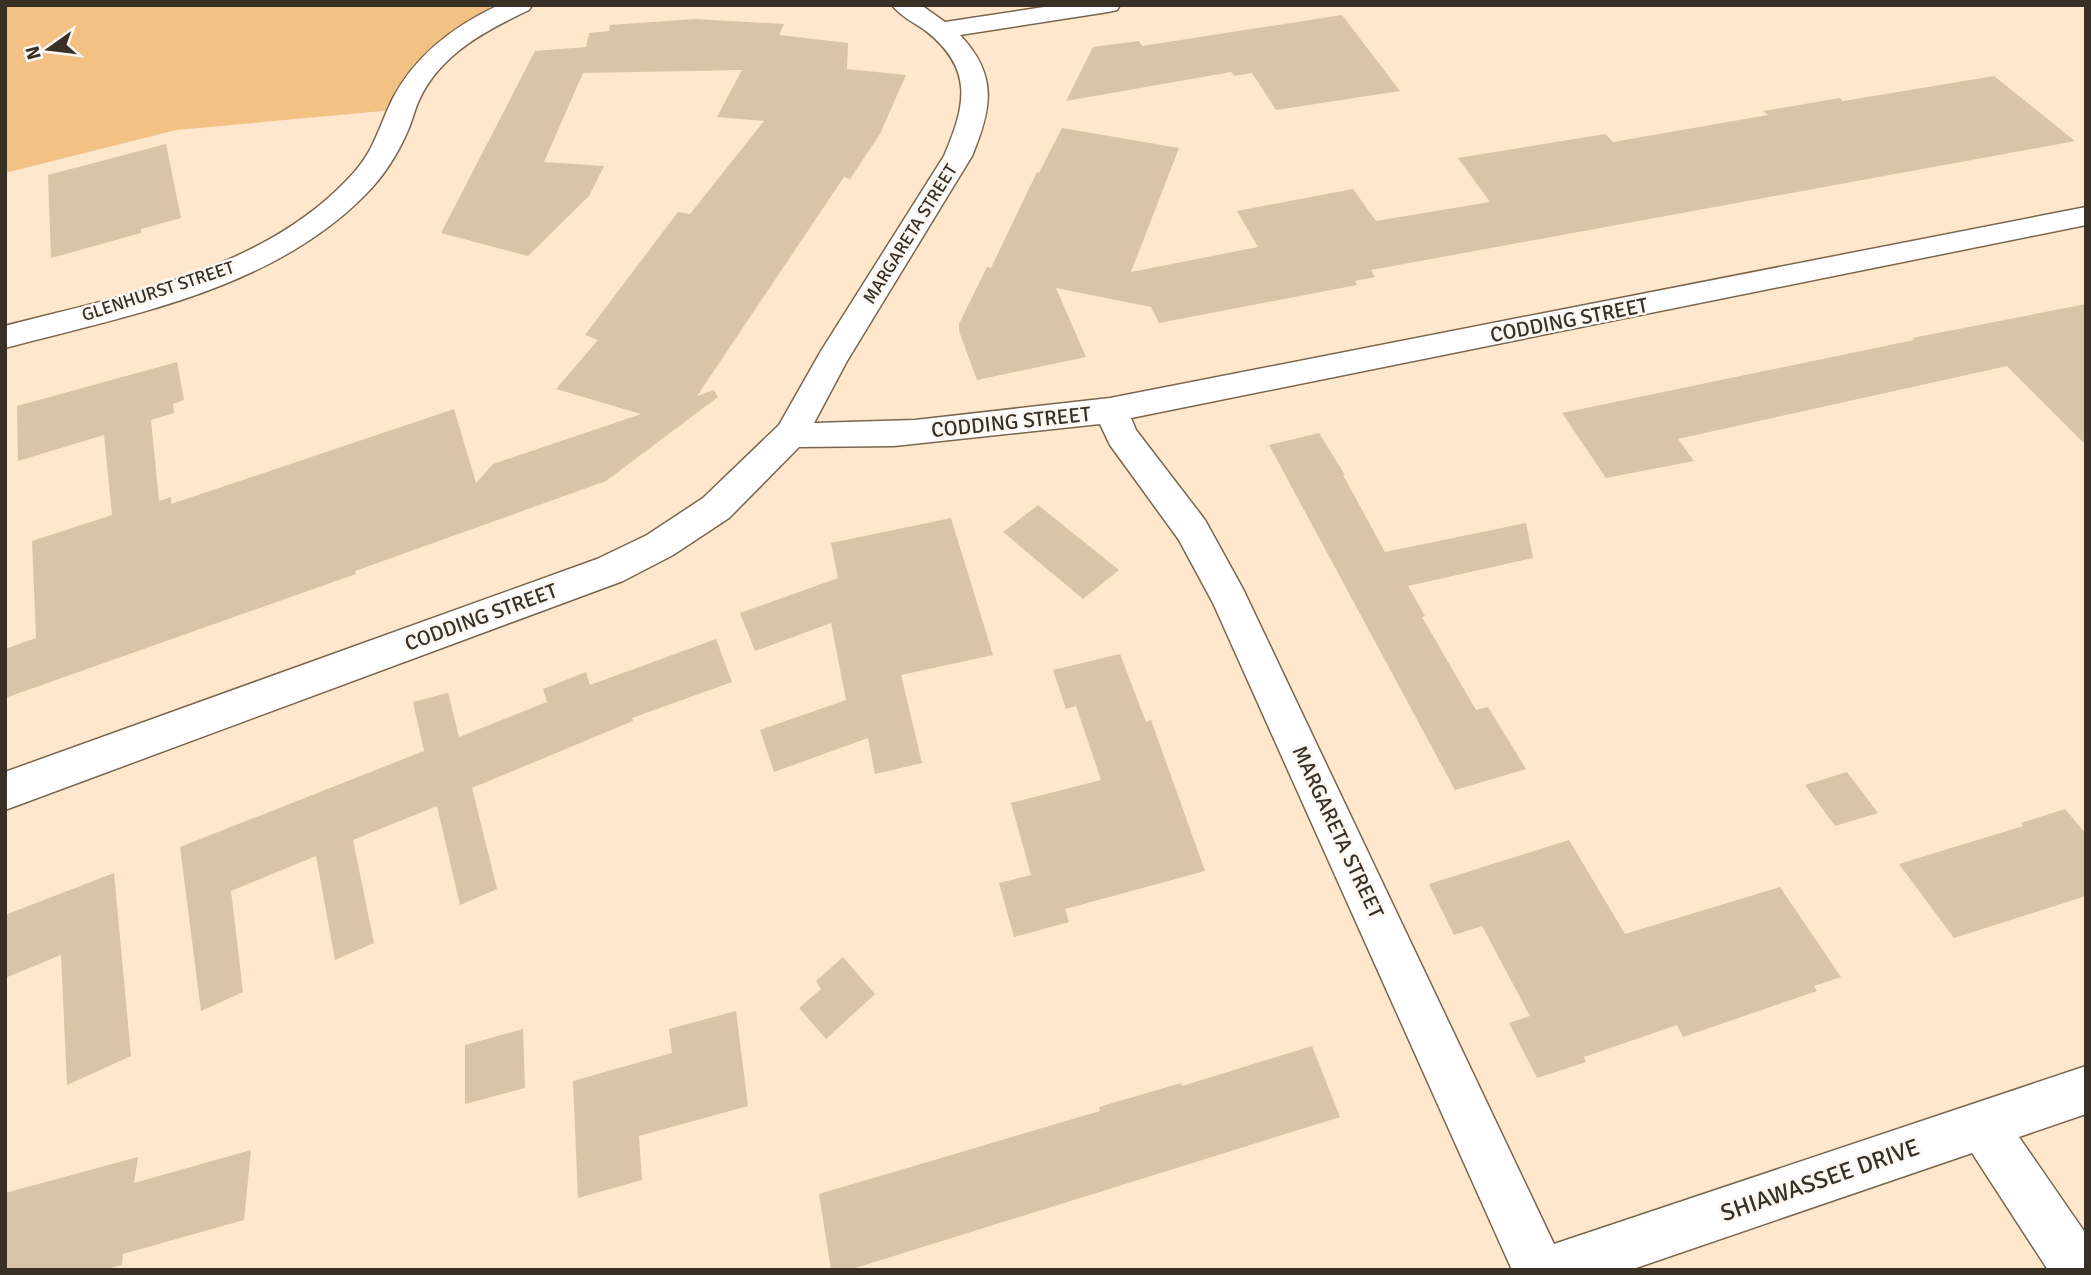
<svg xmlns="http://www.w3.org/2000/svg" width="2091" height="1275" font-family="Signika,sans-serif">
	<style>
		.green { fill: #f2c183 }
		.building { fill: #dac4a9 }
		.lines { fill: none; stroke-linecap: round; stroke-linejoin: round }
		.minor-casing { stroke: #7a664e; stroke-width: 3 }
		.minor { fill: #fff; fill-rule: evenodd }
		.labels { text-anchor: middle; stroke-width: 5; stroke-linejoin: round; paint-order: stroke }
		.far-street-label { font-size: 18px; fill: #393025; stroke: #fcf7f2 }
		.street-label { font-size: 21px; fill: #393025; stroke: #fcf7f2 }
		.near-street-label { font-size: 24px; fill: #393025; stroke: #fcf7f2 }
	</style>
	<rect width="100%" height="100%" fill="#fee7cc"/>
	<!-- green -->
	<path class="green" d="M5,5h497l-108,105 -218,20 -171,43z"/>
	<!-- building -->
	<g class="building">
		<path d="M1342,15l58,76 -124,19 -24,-37 -18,3 -3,-4 -165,29 27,-54 46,-6 3,5z"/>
		<path d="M695,19l89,5 -5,11 69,8 -1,26 59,6 -26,59 -30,45 -6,-2 -147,219 17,-6 4,7 -112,84 -251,90 1,3 -351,124v-49l31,-11 -4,-97 80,-26 -8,-80 -86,26 -1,-55 160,-44 7,38 -11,4 1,9 -23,7 8,81 12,-4v7l283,-95 22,74 17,-19 148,-50 -85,-25 42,-49 -13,-5 93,-123 12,2 74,-93 -47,-4 25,-47 -159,3 -39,89 60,4 -15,30 -61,60 -87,-23 94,-182 51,-4 3,-14 20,-2 1,-6z"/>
		<path d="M1994,76l81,65 -704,129 4,7 -20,4 2,4 -198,38 -8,-16 -95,-19 30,69 -109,23 -18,-49v-7l28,-57 4,1 46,-96 2,1 23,-45 117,20 -48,124 127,-25 -21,-36 116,-22 23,32 114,-19 -32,-44 147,-24 8,8 155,-27 -5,-4 77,-13 3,3z"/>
		<path d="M166,144l15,74 -40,11v4l-90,25 -3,-83z"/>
		<path d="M2086,304v141l-79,-79 -329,73 16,22 -88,17 -44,-65 352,-73 -2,-2z"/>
		<path d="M1319,433l26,42h-2l42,77 141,-29 7,35 -125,28 17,30 -3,1 54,93 12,-3 38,62 -71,21 -186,-345z"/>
		<path d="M1038,505l81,65 -36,29 -80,-67z"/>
		<path d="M951,518l42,137 -92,20 21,88 -47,11 -7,-36 -94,34 -14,-42 86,-30 -15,-77 -76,28 -15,-38 98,-35 -7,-35z"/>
		<path d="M716,639l16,43 -100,36 1,3 -161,67 25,101 -37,16 -23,-99 -84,34 21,103 -39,17 -19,-104 -85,35 12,101 -42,19 -21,-164 244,-96 -11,-49 35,-9 11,44 88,-35 -4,-13 43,-17 4,13z"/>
		<path d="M1120,654l26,68 5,-2 54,151 -140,38 4,13 -55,15 -15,-54 32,-8 -20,-72 90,-23 -25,-74 -10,3 -13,-39z"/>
		<path d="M1847,772l31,41 -43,13 -30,-41z"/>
		<path d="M2065,809l21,25v62l-132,42 -55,-74 124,-38 -2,-3z"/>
		<path d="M1569,840l56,94 155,-47 61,90 -27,9 3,5 -70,24 -64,22 -6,-12 -93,32 2,5 -49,16 -28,-55 21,-7 -48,-90 -28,9 -25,-51z"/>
		<path d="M114,873l17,183 -64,29 -6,-130 -56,23v-63z"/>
		<path d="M843,957l32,37 -49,45 -27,-31 22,-19 -5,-8z"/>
		<path d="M736,1011l12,95 -109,30 3,44 -64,18 -5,-117 99,-28 -3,-24z"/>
		<path d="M523,1029l2,59 -60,16v-59z"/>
		<path d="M1312,1046l28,71 -491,153h-18l-12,-76 281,-83 -1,-4 82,-24 1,3z"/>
		<path d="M251,1150l-7,70 -121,34 -1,11 -18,5h-99v-77l133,-36 -4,26z"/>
	</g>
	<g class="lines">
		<defs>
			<g id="minor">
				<path d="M499,5h33l-3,5c-43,20 -88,44 -109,88 -5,10 -7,20 -11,30 -10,24 -25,48 -43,66 -94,96 -237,121 -361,154v-22c118,-31 254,-54 342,-146 28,-28 30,-50 46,-82 23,-44 63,-73 106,-93z"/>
				<path d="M892,5h29l24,17 112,-17h63l-3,5 -9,2 -148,23c38,40 32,73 12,121l-125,205 -33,62 101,-3 195,-22 976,-191v18l-955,193 5,12 69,90 38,69 311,655 532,-178v48l-67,23 67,97v36h-38l-76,-117 -342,117h-118l-299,-667 -34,-63 -69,-95 -10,-21 -206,22 -95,1 -70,71 -56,37 -50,26 -618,229v-38l592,-213 50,-24 56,-37 76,-73 42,-74 123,-195c22,-51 30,-87 -18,-125 -11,-8 -26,-15 -34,-26z"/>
			</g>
		</defs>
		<!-- minor casing -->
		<use href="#minor" class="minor-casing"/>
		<!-- minor -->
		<use href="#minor" class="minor"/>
	</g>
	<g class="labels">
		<!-- far-street labels -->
		<g class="far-street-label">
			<text transform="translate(910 234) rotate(-58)" y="6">MARGARETA STREET</text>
			<text transform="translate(158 291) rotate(-18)" y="6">GLENHURST STREET</text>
		</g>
		<!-- street labels -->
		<g class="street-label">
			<text transform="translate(1569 320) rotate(-11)" y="7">CODDING STREET</text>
			<text transform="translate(1011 422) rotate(-6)" y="7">CODDING STREET</text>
			<text transform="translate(481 617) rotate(-20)" y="7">CODDING STREET</text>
			<text transform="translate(1338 832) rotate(65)" y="7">MARGARETA STREET</text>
		</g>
		<!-- near-street labels -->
		<g class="near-street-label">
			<text transform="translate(1820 1180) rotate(-19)" y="8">SHIAWASSEE DRIVE</text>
		</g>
	</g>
	<!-- border -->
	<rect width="2091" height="1275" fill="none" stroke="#393025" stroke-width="14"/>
	<!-- north arrow -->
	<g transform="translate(49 49) rotate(256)" stroke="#fcf7f2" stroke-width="5" paint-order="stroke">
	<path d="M0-5L12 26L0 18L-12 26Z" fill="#393025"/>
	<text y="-10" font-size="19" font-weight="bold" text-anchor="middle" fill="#393025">N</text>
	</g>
</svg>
